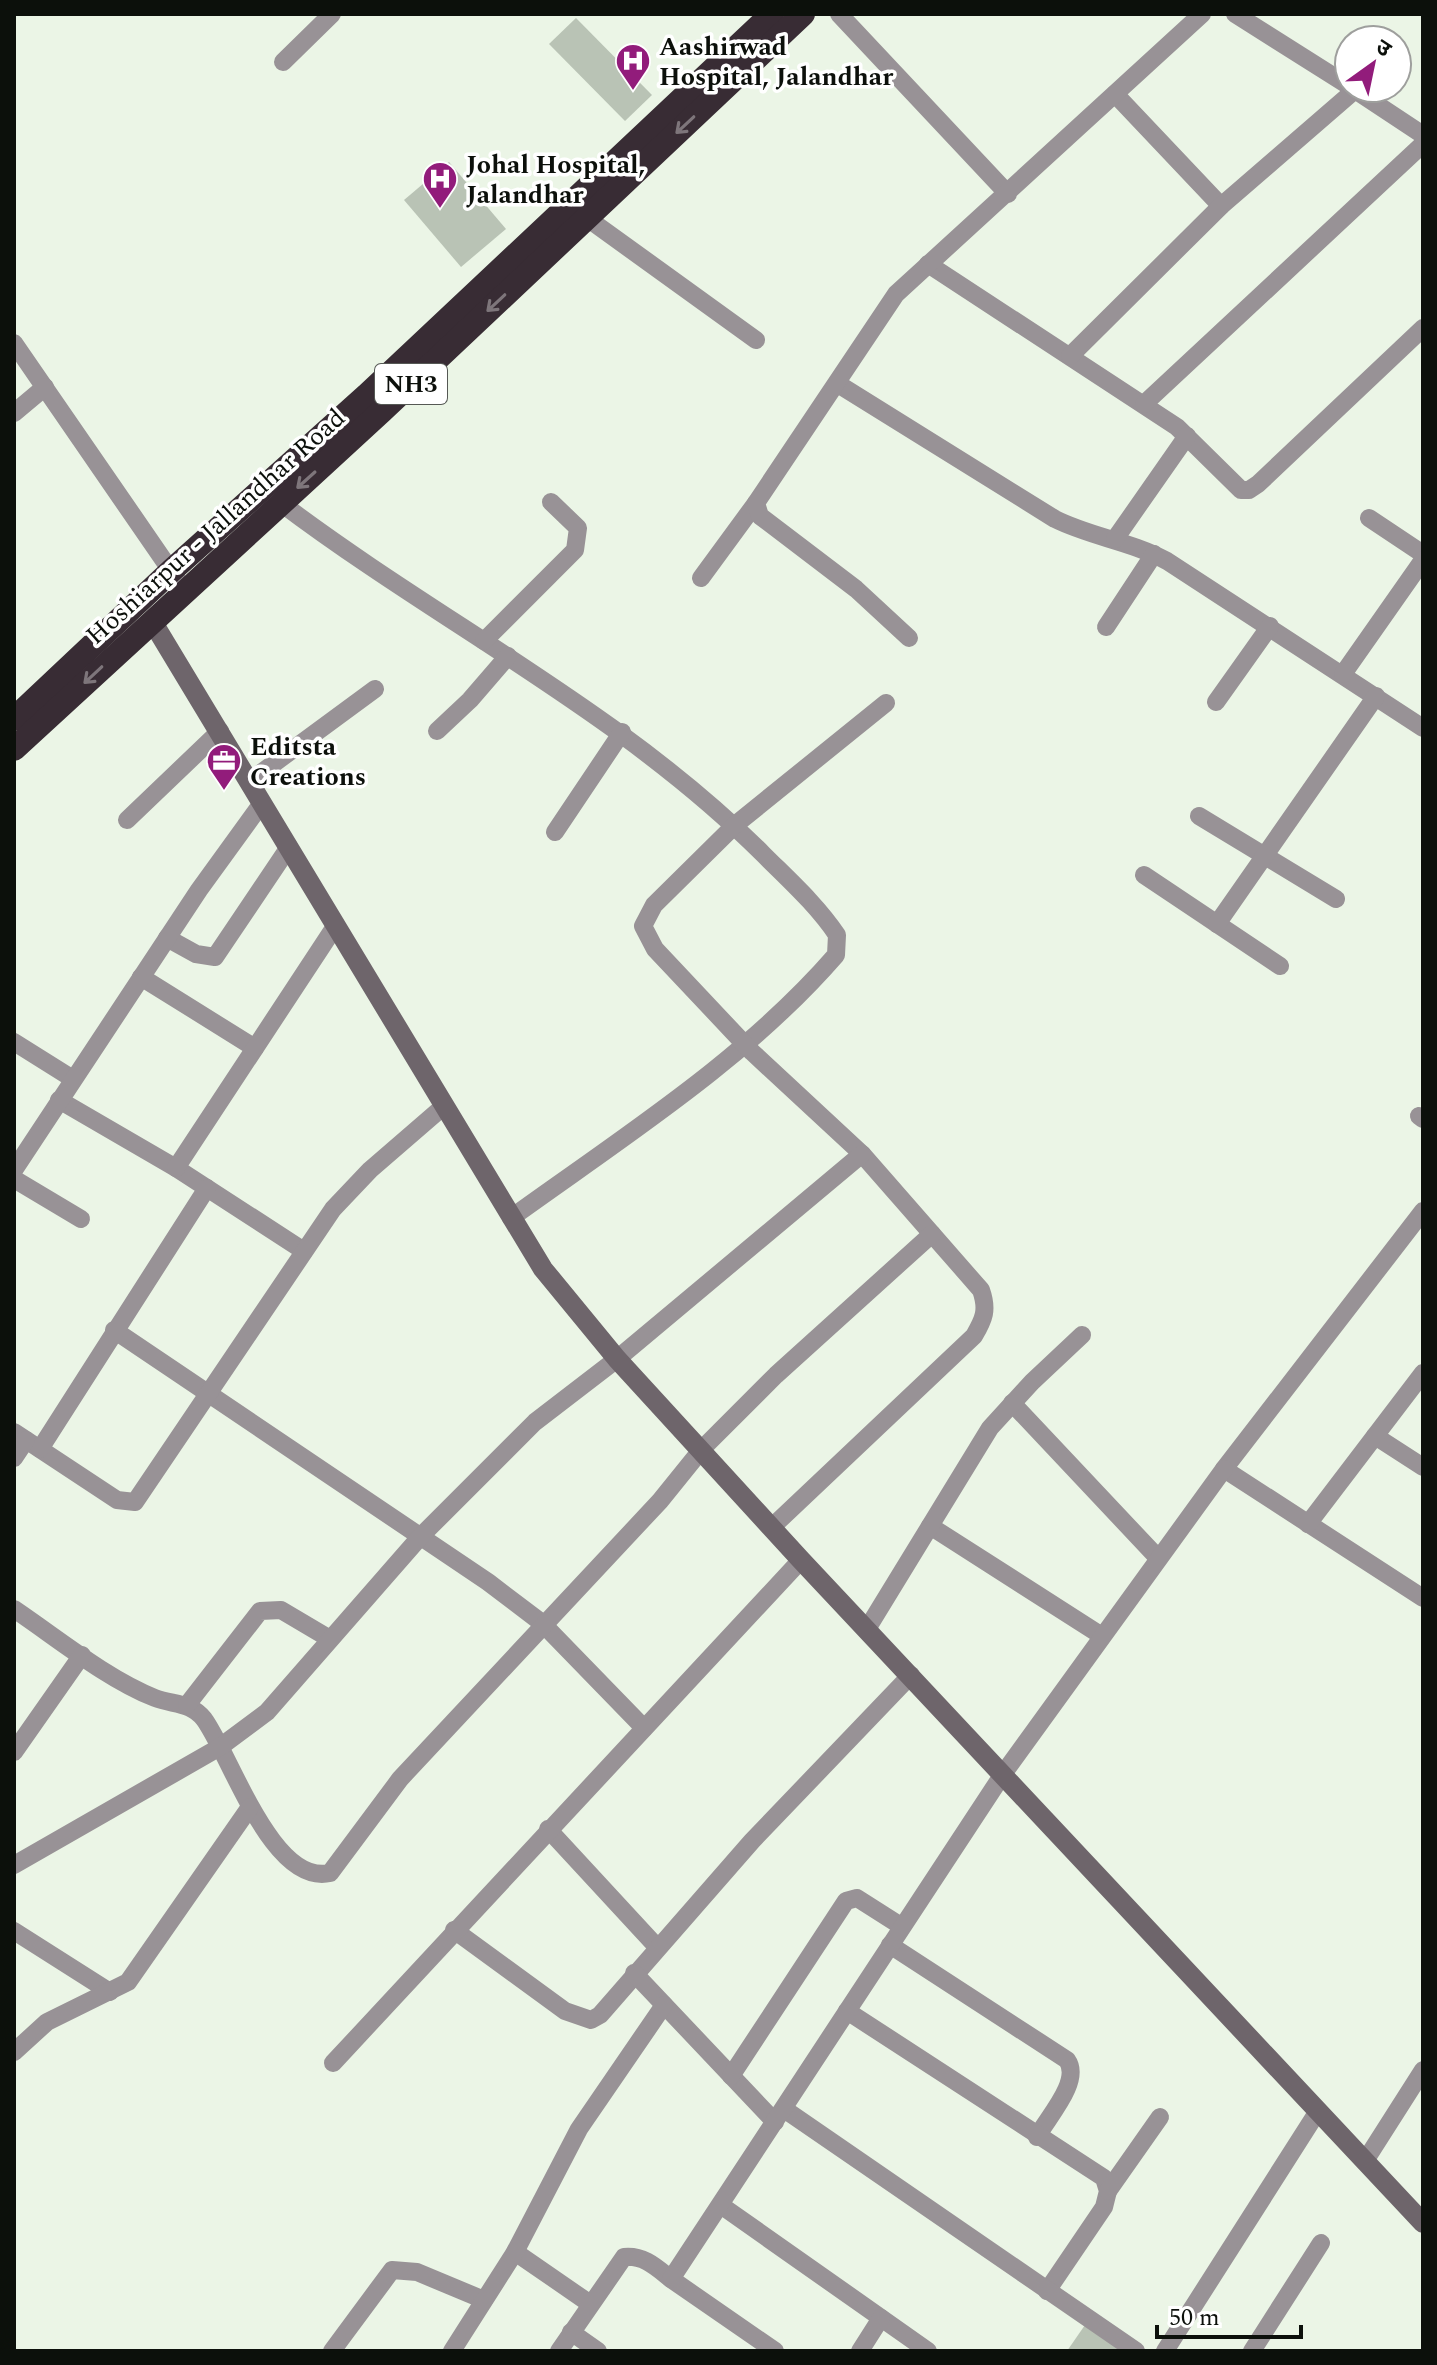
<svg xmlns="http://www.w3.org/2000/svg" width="1437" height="2365" font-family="Spectral,'Noto Sans Devanagari',serif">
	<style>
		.building { fill: #b9c3b5 }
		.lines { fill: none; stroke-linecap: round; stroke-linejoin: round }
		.street { stroke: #989296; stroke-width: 18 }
		.secondary { stroke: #6e656b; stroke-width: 20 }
		.highway { stroke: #382c34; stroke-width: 24 }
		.oneway { stroke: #7e767b }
		.labels { text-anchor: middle; stroke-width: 7; stroke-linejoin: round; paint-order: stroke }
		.shield { fill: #fff; stroke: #555854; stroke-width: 2 }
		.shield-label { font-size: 24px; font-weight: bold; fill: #0c100b }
		.poi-label { font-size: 26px; font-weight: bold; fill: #0c100b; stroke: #fff; text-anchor: start }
		.street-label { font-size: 26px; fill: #0c100b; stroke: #fff }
	</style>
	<rect width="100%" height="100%" fill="#ebf5e6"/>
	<!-- building -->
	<g class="building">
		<path d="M576,18l76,77 -27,26 -76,-77z"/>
		<path d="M449,162l57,67 -45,38 -57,-67z"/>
		<path d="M1085,2325l37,26h-55z"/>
	</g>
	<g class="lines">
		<!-- street -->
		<g class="street">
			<path d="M839,14l169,180"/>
			<path d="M1235,14l114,72"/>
			<path d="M283,62l49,-48"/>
			<path d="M1352,88l71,47"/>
			<path d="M1115,94l106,112"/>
			<path d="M587,218l169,122"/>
			<path d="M928,264l249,163 64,63h8l9,-6 165,-156"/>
			<path d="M14,343l164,238"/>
			<path d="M1070,356l151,-150 134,-116"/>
			<path d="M838,384l217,135c36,18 75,22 112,42l256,167"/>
			<path d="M1144,404l279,-260"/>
			<path d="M14,413l31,-26"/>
			<path d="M281,503c159,120 340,209 482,351 26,26 54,51 74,81l-1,20c-91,105 -213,182 -325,263"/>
			<path d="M1369,518l54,36"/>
			<path d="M1115,539l72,-103"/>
			<path d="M701,578l55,-75"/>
			<path d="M1106,627l48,-73"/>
			<path d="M909,638l-53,-49 -96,-73 -4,-13 140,-209 306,-280"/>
			<path d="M484,641l91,-91 3,-22 -27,-26"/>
			<path d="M1343,674l80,-114"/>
			<path d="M1216,702l54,-76"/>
			<path d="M437,731l33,-31 38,-44"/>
			<path d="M250,781l125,-92"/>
			<path d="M1199,816l137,83"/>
			<path d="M127,820l93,-89"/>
			<path d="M555,832l67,-100"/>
			<path d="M1144,875l136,91"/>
			<path d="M1217,924l159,-228"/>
			<path d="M167,938l29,16 19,3 74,-110"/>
			<path d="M141,977l114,71"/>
			<path d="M14,1042l59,37"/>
			<path d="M59,1100l117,68 128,83"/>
			<path d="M1419,1116l4,3"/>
			<path d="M176,1168l160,-243"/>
			<path d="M14,1170l185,-280 63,-87"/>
			<path d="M14,1179l67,40"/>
			<path d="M1423,1211l-199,258 199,129"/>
			<path d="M114,1330l374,252 54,41 102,105"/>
			<path d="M1012,1403l146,155"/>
			<path d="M14,1432l103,68 18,2 198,-293 37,-39 74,-64"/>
			<path d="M1375,1436l48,31"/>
			<path d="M40,1449l167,-261"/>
			<path d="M14,1458l12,-18"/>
			<path d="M1308,1524l115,-151"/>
			<path d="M930,1526l172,110"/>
			<path d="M772,1527l202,-191c10,-17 14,-26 7,-46l-119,-136 -110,-102 -97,-103 -12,-23 11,-21 81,-80 151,-122"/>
			<path d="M14,1609c43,29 93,70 141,89 18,7 36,4 49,21 27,37 68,167 126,154l70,-94 260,-278 42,-52 74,-74 156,-141"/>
			<path d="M867,1629l123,-201 42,-46 50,-47"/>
			<path d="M187,1705l73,-94 21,-1 49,29"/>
			<path d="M14,1752l68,-97"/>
			<path d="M548,1829l109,118"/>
			<path d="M14,1865l206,-118 47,-35 153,-175 115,-115 82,-63 245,-205"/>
			<path d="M454,1930l111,81 26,9 9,-5 152,-174 159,-166"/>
			<path d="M14,1931l96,61"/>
			<path d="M890,1945l177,115c15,21 -20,58 -30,77"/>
			<path d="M634,1973l141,149"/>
			<path d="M847,2011l257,167 4,13 -4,16 -57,84"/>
			<path d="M14,2052l33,-30 81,-40 122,-175"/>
			<path d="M333,2063l468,-503"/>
			<path d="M731,2076l115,-175 11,-3 44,28"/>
			<path d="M784,2109l352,242"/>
			<path d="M1365,2161l58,-91"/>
			<path d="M1108,2191l52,-74"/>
			<path d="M722,2206l206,145"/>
			<path d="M515,2252l74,51"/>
			<path d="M571,2332l27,19"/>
			<path d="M332,2351l60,-81 25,2 67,28"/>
			<path d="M452,2351l63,-99 64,-123 85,-124"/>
			<path d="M559,2351l65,-94c20,-2 32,10 47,22"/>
			<path d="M775,2351l-104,-72 332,-505 221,-305"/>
			<path d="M860,2351l21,-33"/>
			<path d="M1165,2351l153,-240"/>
			<path d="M1252,2351l69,-108"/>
		</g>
		<!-- secondary -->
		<path class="secondary" d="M152,621l391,648 74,90 184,201 622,663"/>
		<!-- highway -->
		<g class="highway">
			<path d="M14,719l157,-148 196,-176 405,-381"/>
			<path d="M14,749l368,-338 421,-397"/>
		</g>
	</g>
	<!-- one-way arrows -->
	<defs><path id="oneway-shaft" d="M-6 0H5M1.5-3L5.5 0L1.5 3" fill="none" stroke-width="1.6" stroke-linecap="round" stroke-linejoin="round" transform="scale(2)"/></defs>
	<g class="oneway">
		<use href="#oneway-shaft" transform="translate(685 125) rotate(137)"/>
		<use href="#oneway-shaft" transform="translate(496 303) rotate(137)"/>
		<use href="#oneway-shaft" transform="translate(306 480) rotate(138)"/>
		<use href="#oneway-shaft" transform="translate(93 675) rotate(137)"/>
	</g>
	<!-- icons -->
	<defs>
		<symbol id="hospital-pin" viewBox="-11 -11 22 30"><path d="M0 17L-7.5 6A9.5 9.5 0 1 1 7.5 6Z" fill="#921c7b" stroke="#fff"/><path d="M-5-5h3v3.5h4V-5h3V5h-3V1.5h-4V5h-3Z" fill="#fff"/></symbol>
		<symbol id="office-pin" viewBox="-11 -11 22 30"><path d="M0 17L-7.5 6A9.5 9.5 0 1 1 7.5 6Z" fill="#921c7b" stroke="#fff"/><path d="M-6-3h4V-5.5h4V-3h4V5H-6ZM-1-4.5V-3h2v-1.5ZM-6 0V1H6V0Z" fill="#fff"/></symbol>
	</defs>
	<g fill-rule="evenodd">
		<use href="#hospital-pin" x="613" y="41" width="40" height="54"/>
		<use href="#hospital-pin" x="420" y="159" width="40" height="54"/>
		<use href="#office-pin" x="204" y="741" width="40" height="54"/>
	</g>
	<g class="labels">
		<!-- shield labels -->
		<rect class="shield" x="375" y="364" width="72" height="40" rx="6"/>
		<g class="shield-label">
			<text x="411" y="392">NH3</text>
		</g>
		<!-- poi labels -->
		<g class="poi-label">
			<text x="659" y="55">Aashirwad<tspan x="659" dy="30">Hospital, Jalandhar</tspan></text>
			<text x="466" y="173">Johal Hospital,<tspan x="466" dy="30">Jalandhar</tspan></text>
			<text x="250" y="755">Editsta<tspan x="250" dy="30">Creations</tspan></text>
		</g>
		<!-- street labels -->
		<g class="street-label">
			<text transform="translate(215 526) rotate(-42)" y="9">Hoshiarpur - Jallandhar Road</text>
		</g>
	</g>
	<!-- border -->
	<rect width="1437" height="2365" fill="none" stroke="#0c100b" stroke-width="32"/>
	<!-- north arrow -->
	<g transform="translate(1373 64) rotate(33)"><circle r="38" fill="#ffffff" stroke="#9e9f9d" stroke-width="2"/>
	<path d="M0-6L14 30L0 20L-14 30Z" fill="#921c7b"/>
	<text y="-12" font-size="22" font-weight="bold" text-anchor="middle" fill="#0c100b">उ</text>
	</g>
	<!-- scale -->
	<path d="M1157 2325v12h144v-12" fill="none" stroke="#0c100b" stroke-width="4"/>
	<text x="1169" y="2325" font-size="24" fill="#0c100b" stroke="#ffffff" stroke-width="6" paint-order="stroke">50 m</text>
</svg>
